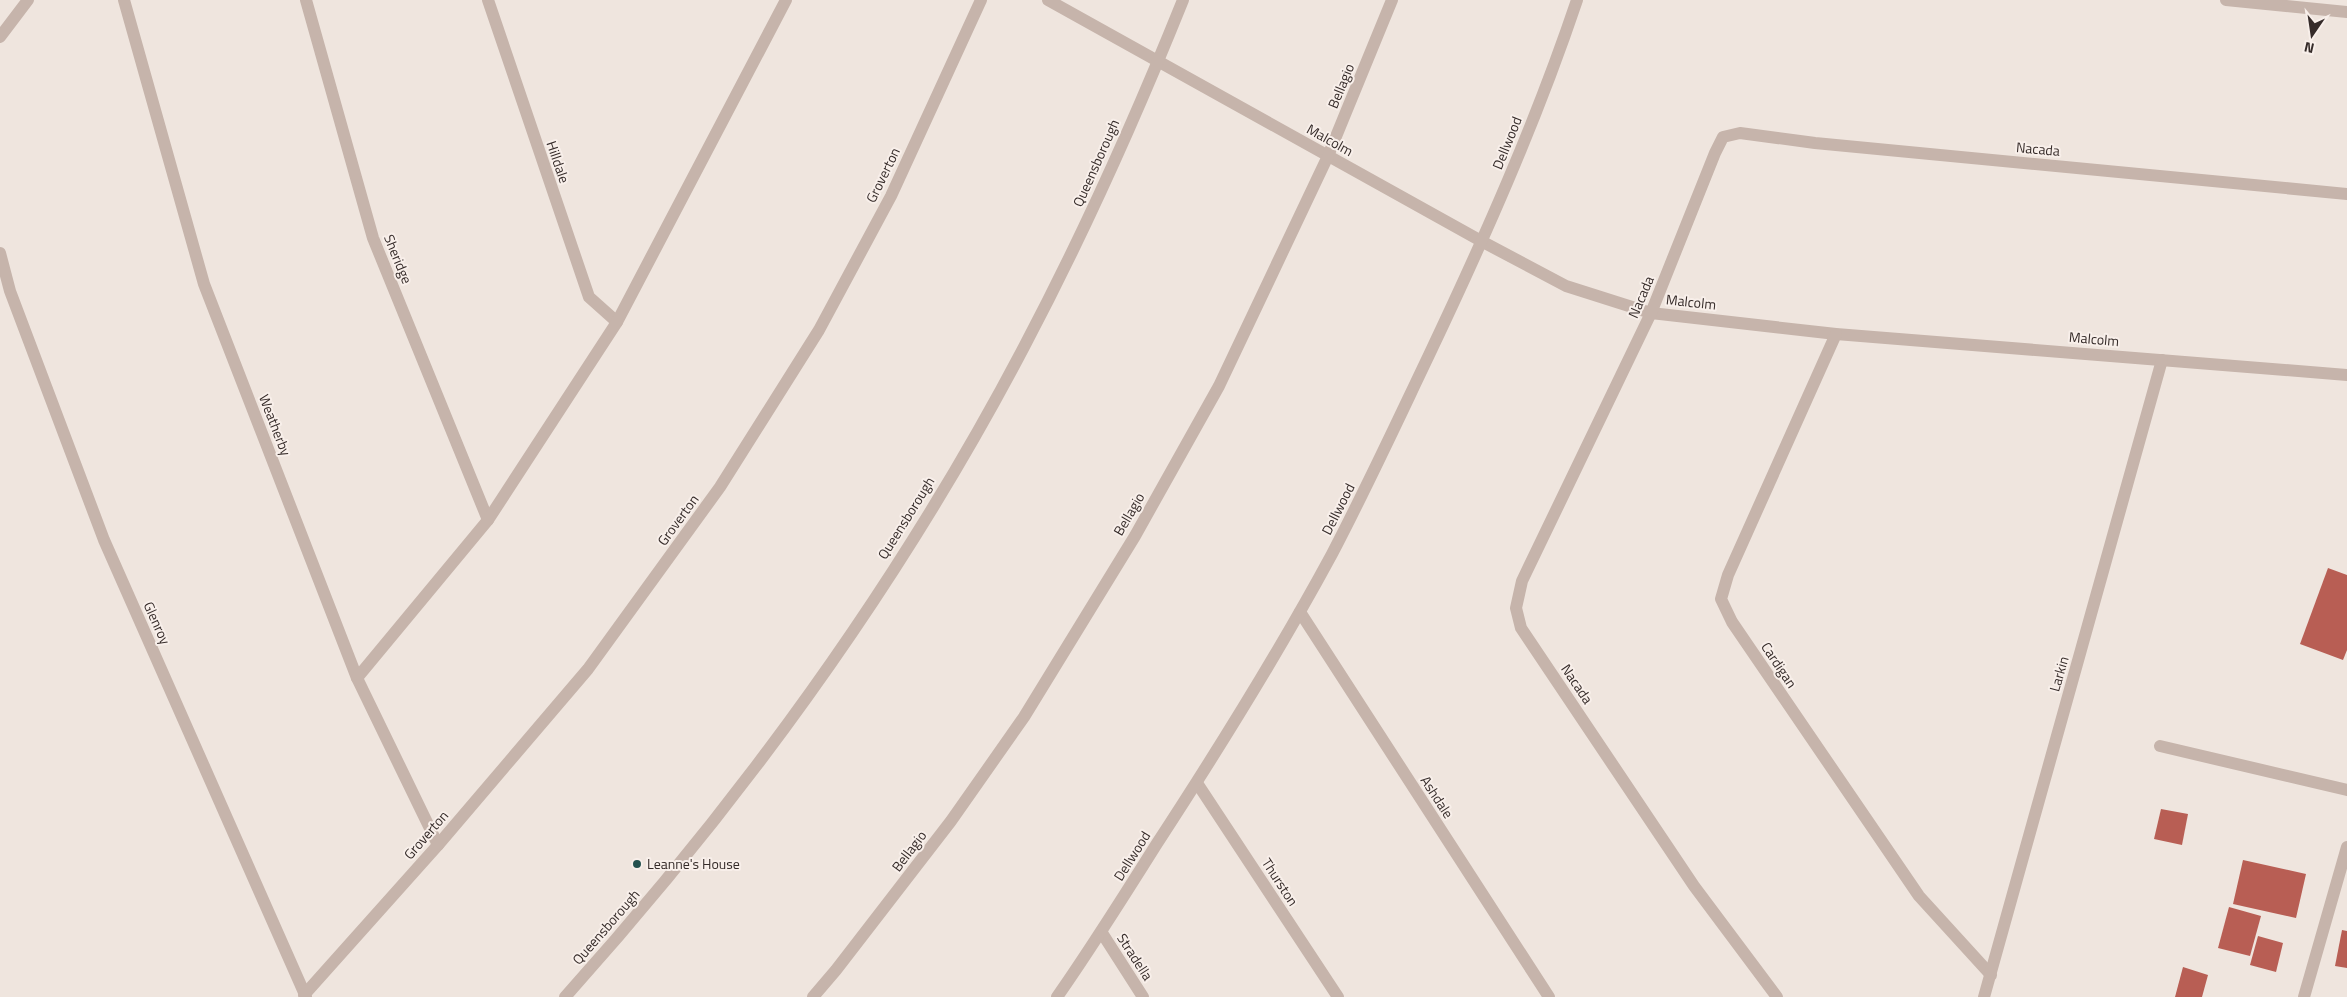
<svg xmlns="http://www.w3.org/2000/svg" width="2347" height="997" font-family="'Titillium Web',sans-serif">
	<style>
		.building { fill: #b85e54 }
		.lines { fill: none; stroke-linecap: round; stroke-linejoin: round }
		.minor { stroke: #c6b4ab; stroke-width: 12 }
		.poi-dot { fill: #24514e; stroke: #f8efea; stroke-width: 2 }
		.labels { text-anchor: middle; stroke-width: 4; stroke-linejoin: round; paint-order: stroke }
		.street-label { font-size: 14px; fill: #352b29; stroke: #f8efea }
		.poi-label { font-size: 14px; fill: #352b29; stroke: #f8efea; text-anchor: start }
	</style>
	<rect width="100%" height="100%" fill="#efe5de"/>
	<!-- building -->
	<g class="building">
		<path d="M2328,568l19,7v75l-4,10 -43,-16z"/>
		<path d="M2161,809l27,5 -6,31 -28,-6z"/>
		<path d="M2243,860l63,14 -10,44 -63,-14z"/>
		<path d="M2229,907l32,9 -11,40 -32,-8z"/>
		<path d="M2342,930l5,1v37l-12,-2z"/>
		<path d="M2258,936l25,7 -7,29 -26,-7z"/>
		<path d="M2183,967l25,8 -6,22h-27z"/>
	</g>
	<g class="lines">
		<!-- minor -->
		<g class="minor">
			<path d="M124,0l80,284 153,394 81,167"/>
			<path d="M306,0l67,238 115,282"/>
			<path d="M488,0l101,297 28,25"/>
			<path d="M1048,0l435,242 83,44 85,27 185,21 511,41"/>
			<path d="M2226,0l121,12"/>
			<path d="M0,37l28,-37"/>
			<path d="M0,253l10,38 94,249 202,457"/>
			<path d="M1836,334l-108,241 -7,24 11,23 187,274 72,79"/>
			<path d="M1300,612l249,385"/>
			<path d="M357,678l131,-158 129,-198 169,-322"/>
			<path d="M2160,746l187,44"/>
			<path d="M1197,783l141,214"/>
			<path d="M1102,933l41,64"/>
			<path d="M304,995l134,-150 150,-176 132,-182 99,-157 72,-134 90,-196"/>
			<path d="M565,997c177,-197 337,-417 460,-652 59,-112 111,-228 158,-345"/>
			<path d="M813,997l23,-27 115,-149 73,-104 111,-181 84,-150 109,-230 64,-156"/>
			<path d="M1057,997c35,-50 67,-101 99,-152 62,-95 122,-191 176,-291 34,-65 65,-132 97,-199 55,-116 107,-233 148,-355"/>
			<path d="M1777,997l-83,-111 -173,-258 -5,-20 6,-27 129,-268 64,-160 8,-16 17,-4 75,10 532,51"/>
			<path d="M1984,997l178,-637"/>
			<path d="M2304,997l43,-150"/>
		</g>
	</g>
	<!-- markers -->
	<circle class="poi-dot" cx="637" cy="864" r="5"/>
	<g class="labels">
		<!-- street labels -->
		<g class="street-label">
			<text transform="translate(1341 86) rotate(-68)" y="5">Bellagio</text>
			<text transform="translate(1330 140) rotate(29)" y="5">Malcolm</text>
			<text transform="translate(1507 143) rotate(-68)" y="5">Dellwood</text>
			<text transform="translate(2038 149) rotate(5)" y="5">Nacada</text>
			<text transform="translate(558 162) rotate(71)" y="5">Hilldale</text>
			<text transform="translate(1096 163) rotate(-66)" y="5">Queensborough</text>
			<text transform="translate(883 175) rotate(-64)" y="5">Groverton</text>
			<text transform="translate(398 259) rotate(68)" y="5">Sheridge</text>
			<text transform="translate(1641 297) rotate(-67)" y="5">Nacada</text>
			<text transform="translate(1691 302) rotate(6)" y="5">Malcolm</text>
			<text transform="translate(2094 339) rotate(5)" y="5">Malcolm</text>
			<text transform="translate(275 425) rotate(69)" y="5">Weatherby</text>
			<text transform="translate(1338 509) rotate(-63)" y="5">Dellwood</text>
			<text transform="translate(1129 514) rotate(-60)" y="5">Bellagio</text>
			<text transform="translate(906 518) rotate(-58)" y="5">Queensborough</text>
			<text transform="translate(678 520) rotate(-54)" y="5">Groverton</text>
			<text transform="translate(157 623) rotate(66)" y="5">Glenroy</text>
			<text transform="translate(1779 665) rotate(56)" y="5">Cardigan</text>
			<text transform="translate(2059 674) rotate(-74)" y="5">Larkin</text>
			<text transform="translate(1577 684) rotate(56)" y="5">Nacada</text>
			<text transform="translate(1437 797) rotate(57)" y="5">Ashdale</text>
			<text transform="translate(426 835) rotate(-49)" y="5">Groverton</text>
			<text transform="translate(909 851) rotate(-53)" y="5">Bellagio</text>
			<text transform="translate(1132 856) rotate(-58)" y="5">Dellwood</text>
			<text transform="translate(1280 882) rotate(57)" y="5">Thurston</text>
			<text transform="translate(606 927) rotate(-49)" y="5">Queensborough</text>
			<text transform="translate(1135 957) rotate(57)" y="5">Stradella</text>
		</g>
		<!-- poi labels -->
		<g class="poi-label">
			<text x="647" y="869">Leanne's House</text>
		</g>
	</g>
	<!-- north arrow -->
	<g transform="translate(2312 35) rotate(193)" stroke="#f8efea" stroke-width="4" paint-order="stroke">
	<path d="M0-4L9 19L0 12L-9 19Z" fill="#352b29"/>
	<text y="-8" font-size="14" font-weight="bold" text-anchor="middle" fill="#352b29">N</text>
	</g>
</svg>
